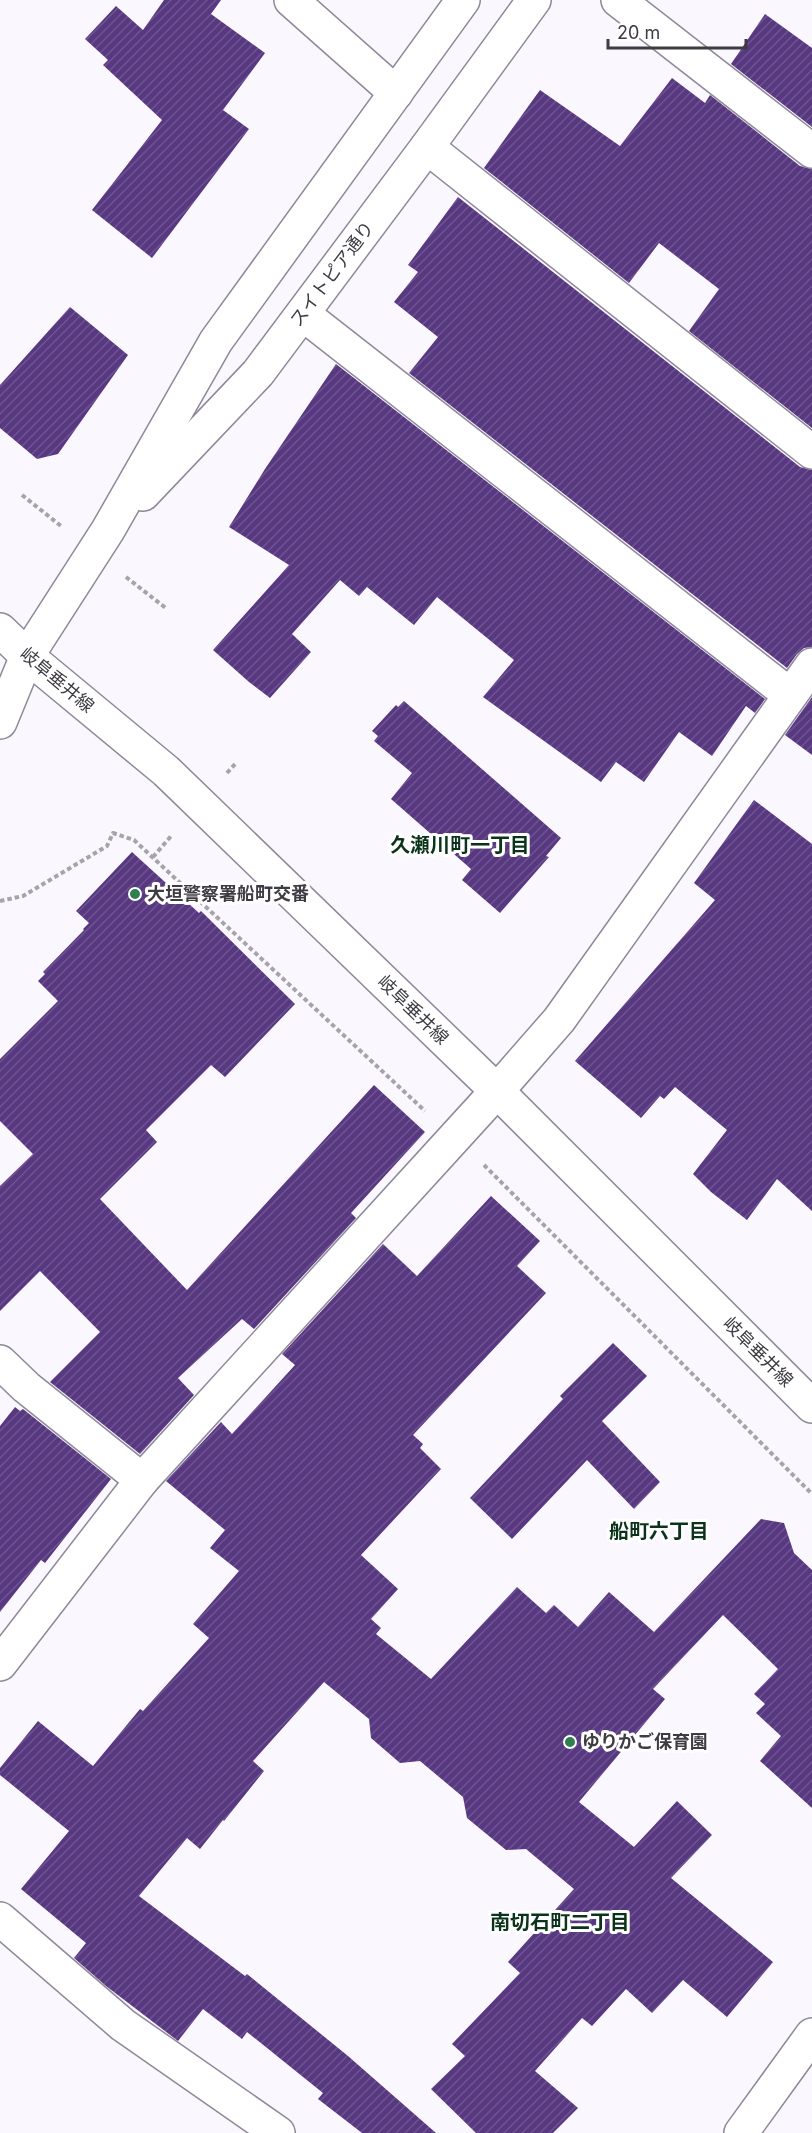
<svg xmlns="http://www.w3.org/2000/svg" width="812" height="2133" font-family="Inter,'Noto Sans JP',sans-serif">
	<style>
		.building { fill: url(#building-hatch) }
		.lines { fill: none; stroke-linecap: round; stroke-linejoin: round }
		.minor-casing { stroke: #8e8899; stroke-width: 36 }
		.major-casing { stroke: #8e8899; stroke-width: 36 }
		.path { stroke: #a6a3ab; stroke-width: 4; stroke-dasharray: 4.5 3; stroke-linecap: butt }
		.minor { stroke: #fff; stroke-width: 33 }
		.major { stroke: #fff; stroke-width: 33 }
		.poi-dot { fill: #2f8051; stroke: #fff; stroke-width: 2 }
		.labels { text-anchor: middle; stroke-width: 6; stroke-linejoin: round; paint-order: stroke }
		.street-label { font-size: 18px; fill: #3e3b42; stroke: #fff }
		.poi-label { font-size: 18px; font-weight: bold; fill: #3e3b42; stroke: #fff; text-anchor: start }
		.neighbourhood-label { font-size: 20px; font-weight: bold; fill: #0b331c; stroke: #fff }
	</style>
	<defs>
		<pattern id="building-hatch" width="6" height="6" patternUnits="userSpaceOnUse" patternTransform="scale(1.5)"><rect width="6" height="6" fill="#573881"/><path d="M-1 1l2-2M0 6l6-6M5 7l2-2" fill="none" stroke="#6d548f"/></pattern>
	</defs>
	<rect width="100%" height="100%" fill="#faf7ff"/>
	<!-- building -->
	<g class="building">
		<path d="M164,0h57l-10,14 54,39 -42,57 26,19 -97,129 -60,-48 70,-90 -59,-55 5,-5 -23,-21 31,-33 27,24z"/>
		<path d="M765,14l47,34v79l-81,-63z"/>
		<path d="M672,78l33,25 5,-8 90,71 12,3v259l-123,-97 30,-42 -60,-46 -30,40 -145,-115 56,-78 80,56z"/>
		<path d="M458,197l342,270 12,3v177l-8,1 -7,6 -10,14 -378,-295 29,-36 -44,-35 24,-30 -10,-7z"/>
		<path d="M70,307l58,48 -70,99 -21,5 -37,-31v-43z"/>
		<path d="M336,364l429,335 -10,14 -9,-7 -34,50 -33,-24 -35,50 -28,-20 -15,20 -118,-85 31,-37 -77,-63 -23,28 -47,-38 -8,9 -19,-16 -48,54 19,18 -41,46 -21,-16 -36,-32 76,-85 -60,-38 36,-58z"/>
		<path d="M812,697v58l-27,-20z"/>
		<path d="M404,701l157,137 -15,18 3,1 -49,56 -38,-33 9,-11 -80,-70 21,-26 -38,-32 4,-5 -6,-5 24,-26 2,2z"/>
		<path d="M754,800l58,44v367l-35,-32 -30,41 -36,-28 -18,-18 34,-44 -52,-43 -11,12 -4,-3 -19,22 -66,-57 140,-161 -21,-17z"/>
		<path d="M132,852l67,61 2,-2 94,93 -70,73 -14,-12 -65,65 11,12 -57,57 87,91 187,-205 51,47 -74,81 5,5 -102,111 -12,-10 -64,59 16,17 -54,59 -90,-72 50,-50 -60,-61 -40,40v-125l33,-32 -33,-33v-62l58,-58 -20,-20 7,-7 -2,-2 41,-42 -1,-1 6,-6 -13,-12z"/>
		<path d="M491,1196l49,45 -23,25 29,27 -133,142 10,9 -3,4 21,21 -80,86 37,34 -27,30 10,9 -5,6 55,45 86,-92 29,26 8,-8 24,22 31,-35 45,40 107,-113 23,4 10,30 18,17v238l-52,-47 21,-25 -25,-23 9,-9 -11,-10 24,-25 -55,-54 -70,74 12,10 -86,103 55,45 43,-46 35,34 -41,43 102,84 -46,55 -44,-37 -31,33 -26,-24 -34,37 -10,-8 -47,53 43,37 -25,25h-77l-45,-44 34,-33 -13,-12 68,-71 -12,-11 66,-73 -48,-40 -20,1 -39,-32 -4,-21 -43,-36 -20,2 -29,-25 -2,-19 -45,-37 -71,79 11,10 -40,50 -1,-1 -23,29 -13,-11 -48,58 106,80 2,-2 101,82 88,77h-74l-44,-34 5,-6 -76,-61 -5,7 -39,-30 -25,32 -72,-55 -32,-28 12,-15 -65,-54 48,-58 -69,-56v-7l38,-47 55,45 47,-57 3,2 66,-73 -16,-14 46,-53 -29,-23 15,-18 -59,-49 55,-59 11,12 63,-69 -13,-11 101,-110 34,32z"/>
		<path d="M613,1343l34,33 -45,45 58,61 -26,27 -47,-49 -75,79 -42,-41 93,-99 -3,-3z"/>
		<path d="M15,1407l5,4 3,-2 88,70 -66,84 -4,-3 -41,52v-186z"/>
	</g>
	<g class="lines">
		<defs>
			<g id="minor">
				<path d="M291,0l105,93"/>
				<path d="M618,0l194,151"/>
				<path d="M427,147l385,305"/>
				<path d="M303,314l487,381"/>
				<path d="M143,494l115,-121 169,-226 107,-147"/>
				<path d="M27,656l81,-126 108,-189 247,-341"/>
				<path d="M0,1362l26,25 116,93"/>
				<path d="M0,1664l142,-184 355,-389 62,-71 253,-355"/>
				<path d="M0,1919l123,106 155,108"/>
				<path d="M741,2133l71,-98"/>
			</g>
			<g id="major">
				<path d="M0,630l27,26 139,115 331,320 315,315"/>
				<path d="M0,722l27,-66"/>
			</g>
		</defs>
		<!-- minor casing -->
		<use href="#minor" class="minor-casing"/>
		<!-- major casing -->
		<use href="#major" class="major-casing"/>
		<!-- path -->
		<g class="path">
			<path d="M22,495l39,31"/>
			<path d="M126,577l41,32"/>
			<path d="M227,773l9,-10"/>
			<path d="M153,857l19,-22"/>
			<path d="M0,901l23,-5 84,-50 6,-13 21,7 291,271"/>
			<path d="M484,1165l328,329"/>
		</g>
		<!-- minor -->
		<use href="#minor" class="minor"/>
		<!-- major -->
		<use href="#major" class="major"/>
	</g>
	<!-- markers -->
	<g class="poi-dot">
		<circle cx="135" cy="894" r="6"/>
		<circle cx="570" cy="1742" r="6"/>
	</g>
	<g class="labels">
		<!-- street labels -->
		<g class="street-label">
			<text transform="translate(332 274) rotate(-53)" y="6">スイトピア通り</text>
			<text transform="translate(57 680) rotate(40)" y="6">岐阜垂井線</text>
			<text transform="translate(413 1010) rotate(44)" y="6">岐阜垂井線</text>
			<text transform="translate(758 1352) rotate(45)" y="6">岐阜垂井線</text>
		</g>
		<!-- poi labels -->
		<g class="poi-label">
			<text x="147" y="900">大垣警察署船町交番</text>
			<text x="582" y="1748">ゆりかご保育園</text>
		</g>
		<!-- neighbourhood labels -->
		<g class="neighbourhood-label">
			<text x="460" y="852">久瀬川町一丁目</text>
			<text x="659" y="1538">船町六丁目</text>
			<text x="560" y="1929">南切石町二丁目</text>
		</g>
	</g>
	<!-- scale -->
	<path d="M608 39v9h138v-9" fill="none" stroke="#3e3b42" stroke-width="3"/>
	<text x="617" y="39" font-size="18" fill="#3e3b42" stroke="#ffffff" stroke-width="4.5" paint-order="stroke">20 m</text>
</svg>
